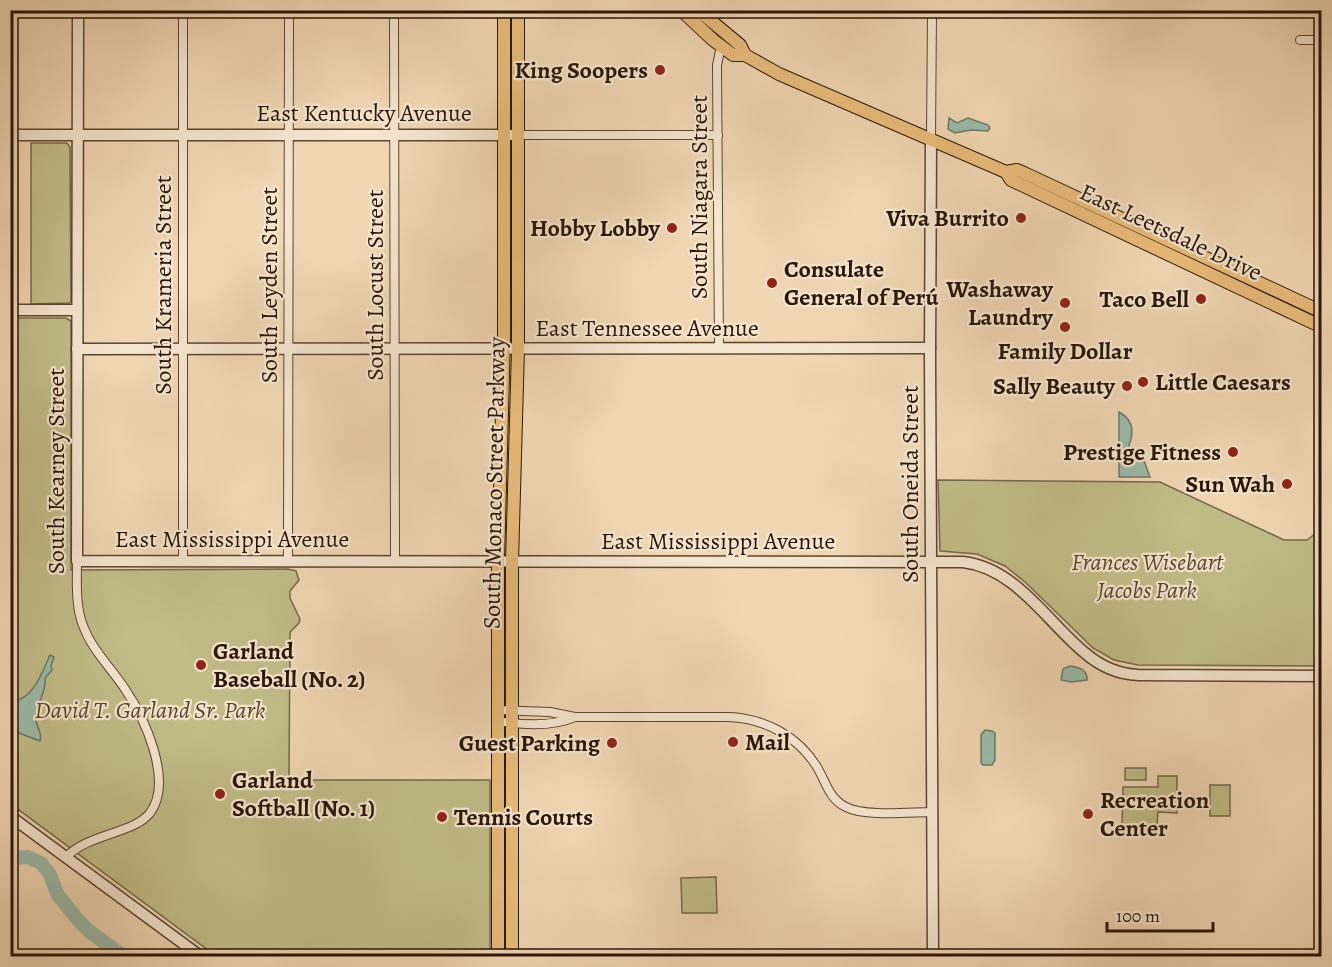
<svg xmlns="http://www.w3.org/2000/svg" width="1332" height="967" font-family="Alegreya,serif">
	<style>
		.green { fill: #c1bc88; stroke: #766848; stroke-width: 1.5 }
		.water { fill: #9bbaa8; stroke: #6e7868; stroke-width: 1.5 }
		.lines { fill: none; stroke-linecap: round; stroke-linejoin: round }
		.river { stroke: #9bbaa8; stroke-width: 14 }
		.minor-casing { stroke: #5c4533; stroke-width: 10 }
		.tertiary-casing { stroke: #5c4533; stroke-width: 13 }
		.primary-casing { stroke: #2a1508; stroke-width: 14 }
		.minor { stroke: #f5e4ce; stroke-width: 8 }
		.tertiary { stroke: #f5e4ce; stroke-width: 10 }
		.primary { stroke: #e8bb7a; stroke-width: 12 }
		.poi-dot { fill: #8f2418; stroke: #f5e4ce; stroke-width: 2 }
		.labels { text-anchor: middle; stroke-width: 4.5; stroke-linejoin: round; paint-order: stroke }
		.poi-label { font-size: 24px; font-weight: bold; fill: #2a1508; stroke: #f5e4ce; text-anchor: end }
		.street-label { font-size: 24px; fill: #2a1508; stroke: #f5e4ce }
		.park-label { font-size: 24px; font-style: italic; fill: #57472e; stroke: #f5e4ce }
	</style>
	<rect width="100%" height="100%" fill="#f0d6b3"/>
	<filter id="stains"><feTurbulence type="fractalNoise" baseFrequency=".00333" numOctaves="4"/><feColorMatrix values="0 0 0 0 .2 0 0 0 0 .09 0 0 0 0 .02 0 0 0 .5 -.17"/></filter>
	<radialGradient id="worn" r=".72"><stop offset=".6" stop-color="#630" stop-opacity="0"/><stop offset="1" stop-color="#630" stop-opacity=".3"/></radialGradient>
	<!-- green -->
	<g class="green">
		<path d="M31,143h36l3,4 1,154 -2,2 -38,1z"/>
		<path d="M11,318h55l5,3v249l217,-1 8,2 3,9 -9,11v7l10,21 -1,4 -9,9 -1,148h201v176h-274l-205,-152z"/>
		<path d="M938,480l222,2 124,58h23l14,-11v137l-183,-1 -24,-5 -21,-12 -68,-66 -20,-16 -28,-12 -37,-3z"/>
		<rect x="1125" y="768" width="21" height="12"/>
		<path d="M1158,776h19v37l-19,-1 -1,13h-35l1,-38h35z"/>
		<rect x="1210" y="785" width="20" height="31"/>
		<path d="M716,877l1,36h-35l-1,-35z"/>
	</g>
	<!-- water -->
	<g class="water">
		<path d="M949,118l8,5 11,-5 20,7 2,3 -2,3 -17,-1 -16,3 -7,-4z"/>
		<path d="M1119,412c18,10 14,24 8,39l17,10 6,16h-31z"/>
		<path d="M50,655l4,2 -3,9 1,4 -7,8c2,14 -9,26 -9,39 -1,10 7,14 4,24l-29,-11v-28c22,-2 31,-29 39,-47z"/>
		<path d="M1070,666c9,1 18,4 17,14l-16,2 -10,-2 2,-11z"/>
		<path d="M985,730l7,1 3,2v27l-3,5h-9l-2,-2v-28z"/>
	</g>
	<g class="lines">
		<!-- river -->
		<path class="river" d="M10,858l18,-1 13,6 8,10 9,22 20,25 11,11 34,25"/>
		<defs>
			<g id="minor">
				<path d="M394,10l1,550"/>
				<path d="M1300,40h22"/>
				<path d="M518,135h200"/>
				<path d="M931,139l1,-129"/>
				<path d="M719,349l-2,-284 4,-19"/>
				<path d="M183,560v-550"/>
				<path d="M288,560l1,-550"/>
				<path d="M498,710l52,2 25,5h153c36,1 70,19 89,50 9,15 12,32 29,40 19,10 65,5 87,5"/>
				<path d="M498,721c24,4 54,6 77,-4"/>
				<path d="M66,857c24,-24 67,-23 84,-44 24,-32 -6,-96 -25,-124 -13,-20 -32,-38 -41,-61 -9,-21 -7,-45 -7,-67"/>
			</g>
			<g id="tertiary">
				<path d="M78,10l-1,551 886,1c53,6 84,60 122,91 15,13 33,21 53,22l184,1"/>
				<path d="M10,135h508"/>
				<path d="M931,139l-1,220 3,597"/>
				<path d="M10,310h67"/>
				<path d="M77,349l853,-1"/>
				<path d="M10,816l190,140"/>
			</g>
			<g id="primary">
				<path d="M681,10l32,30 20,15h12l34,19 227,98 11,-2 7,3 298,139"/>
				<path d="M698,10l42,35 5,10"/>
				<path d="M1006,172l5,8 311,147"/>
				<path d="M498,956v-395l6,-225v-326"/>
				<path d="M512,956v-394l6,-213v-339"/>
			</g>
		</defs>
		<!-- minor casing -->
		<use href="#minor" class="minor-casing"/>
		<!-- tertiary casing -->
		<use href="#tertiary" class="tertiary-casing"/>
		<!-- primary casing -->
		<use href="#primary" class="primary-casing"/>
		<!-- minor -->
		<use href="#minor" class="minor"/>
		<!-- tertiary -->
		<use href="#tertiary" class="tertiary"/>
		<!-- primary -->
		<use href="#primary" class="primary"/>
	</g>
	<!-- markers -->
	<g class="poi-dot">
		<circle cx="660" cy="70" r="6"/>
		<circle cx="1021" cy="218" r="6"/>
		<circle cx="672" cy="228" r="6"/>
		<circle cx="772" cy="283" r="6"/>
		<circle cx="1201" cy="299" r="6"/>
		<circle cx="1065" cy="303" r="6"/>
		<circle cx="1065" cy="327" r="6"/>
		<circle cx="1143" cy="382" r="6"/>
		<circle cx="1127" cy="386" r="6"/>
		<circle cx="1233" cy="452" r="6"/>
		<circle cx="1287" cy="484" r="6"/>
		<circle cx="201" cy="665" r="6"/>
		<circle cx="733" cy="742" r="6"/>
		<circle cx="612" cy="743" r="6"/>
		<circle cx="220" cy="794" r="6"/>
		<circle cx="1088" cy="814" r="6"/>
		<circle cx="442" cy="817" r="6"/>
	</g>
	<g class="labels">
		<!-- poi labels -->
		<g class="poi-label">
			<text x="648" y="78">King Soopers</text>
			<text x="1009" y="226">Viva Burrito</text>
			<text x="660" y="236">Hobby Lobby</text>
			<text x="784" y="277" text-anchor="start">Consulate<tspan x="784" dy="28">General of Perú</tspan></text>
			<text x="1053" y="297">Washaway<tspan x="1053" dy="28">Laundry</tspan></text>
			<text x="1189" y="307">Taco Bell</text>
			<text x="1065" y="359" text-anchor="middle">Family Dollar</text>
			<text x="1155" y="390" text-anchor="start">Little Caesars</text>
			<text x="1115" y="394">Sally Beauty</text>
			<text x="1221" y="460">Prestige Fitness</text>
			<text x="1275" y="492">Sun Wah</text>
			<text x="213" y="659" text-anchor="start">Garland<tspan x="213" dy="28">Baseball (No. 2)</tspan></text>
			<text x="745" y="750" text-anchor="start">Mail</text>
			<text x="600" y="751">Guest Parking</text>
			<text x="232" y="788" text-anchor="start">Garland<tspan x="232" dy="28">Softball (No. 1)</tspan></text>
			<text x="1100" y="808" text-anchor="start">Recreation<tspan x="1100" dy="28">Center</tspan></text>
			<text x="454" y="825" text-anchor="start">Tennis Courts</text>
		</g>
		<!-- street labels -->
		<g class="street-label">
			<text x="364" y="121">East Kentucky Avenue</text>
			<text transform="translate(699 197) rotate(-90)" y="8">South Niagara Street</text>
			<text transform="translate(1171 232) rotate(25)" y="8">East Leetsdale Drive</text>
			<text transform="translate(163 285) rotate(-90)" y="8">South Krameria Street</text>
			<text transform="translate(269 285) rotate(-90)" y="8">South Leyden Street</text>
			<text transform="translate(375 285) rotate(-90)" y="8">South Locust Street</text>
			<text x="647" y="336">East Tennessee Avenue</text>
			<text transform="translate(56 471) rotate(-90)" y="8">South Kearney Street</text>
			<text transform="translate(494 483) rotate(-89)" y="8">South Monaco Street Parkway</text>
			<text transform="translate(910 484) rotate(-90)" y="8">South Oneida Street</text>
			<text x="232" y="547">East Mississippi Avenue</text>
			<text x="718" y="549">East Mississippi Avenue</text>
		</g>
		<!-- park labels -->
		<g class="park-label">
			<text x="1147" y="570">Frances Wisebart<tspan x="1147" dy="28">Jacobs Park</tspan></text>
			<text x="150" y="718">David T. Garland Sr. Park</text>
		</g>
	</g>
	<!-- margin -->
	<rect width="1332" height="967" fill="none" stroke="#f0d6b3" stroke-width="36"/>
	<rect x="12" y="12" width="1308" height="943" fill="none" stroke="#2a1508" stroke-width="3"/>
	<rect x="18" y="18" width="1296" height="931" fill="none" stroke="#2a1508" stroke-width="1.5"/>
	<!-- scale -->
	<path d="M1107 922v9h106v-9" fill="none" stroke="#2a1508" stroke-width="3"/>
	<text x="1116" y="922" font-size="18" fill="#2a1508" stroke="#f5e4ce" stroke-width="4.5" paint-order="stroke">100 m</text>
	<rect width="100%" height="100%" filter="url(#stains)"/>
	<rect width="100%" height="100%" fill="url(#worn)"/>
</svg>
